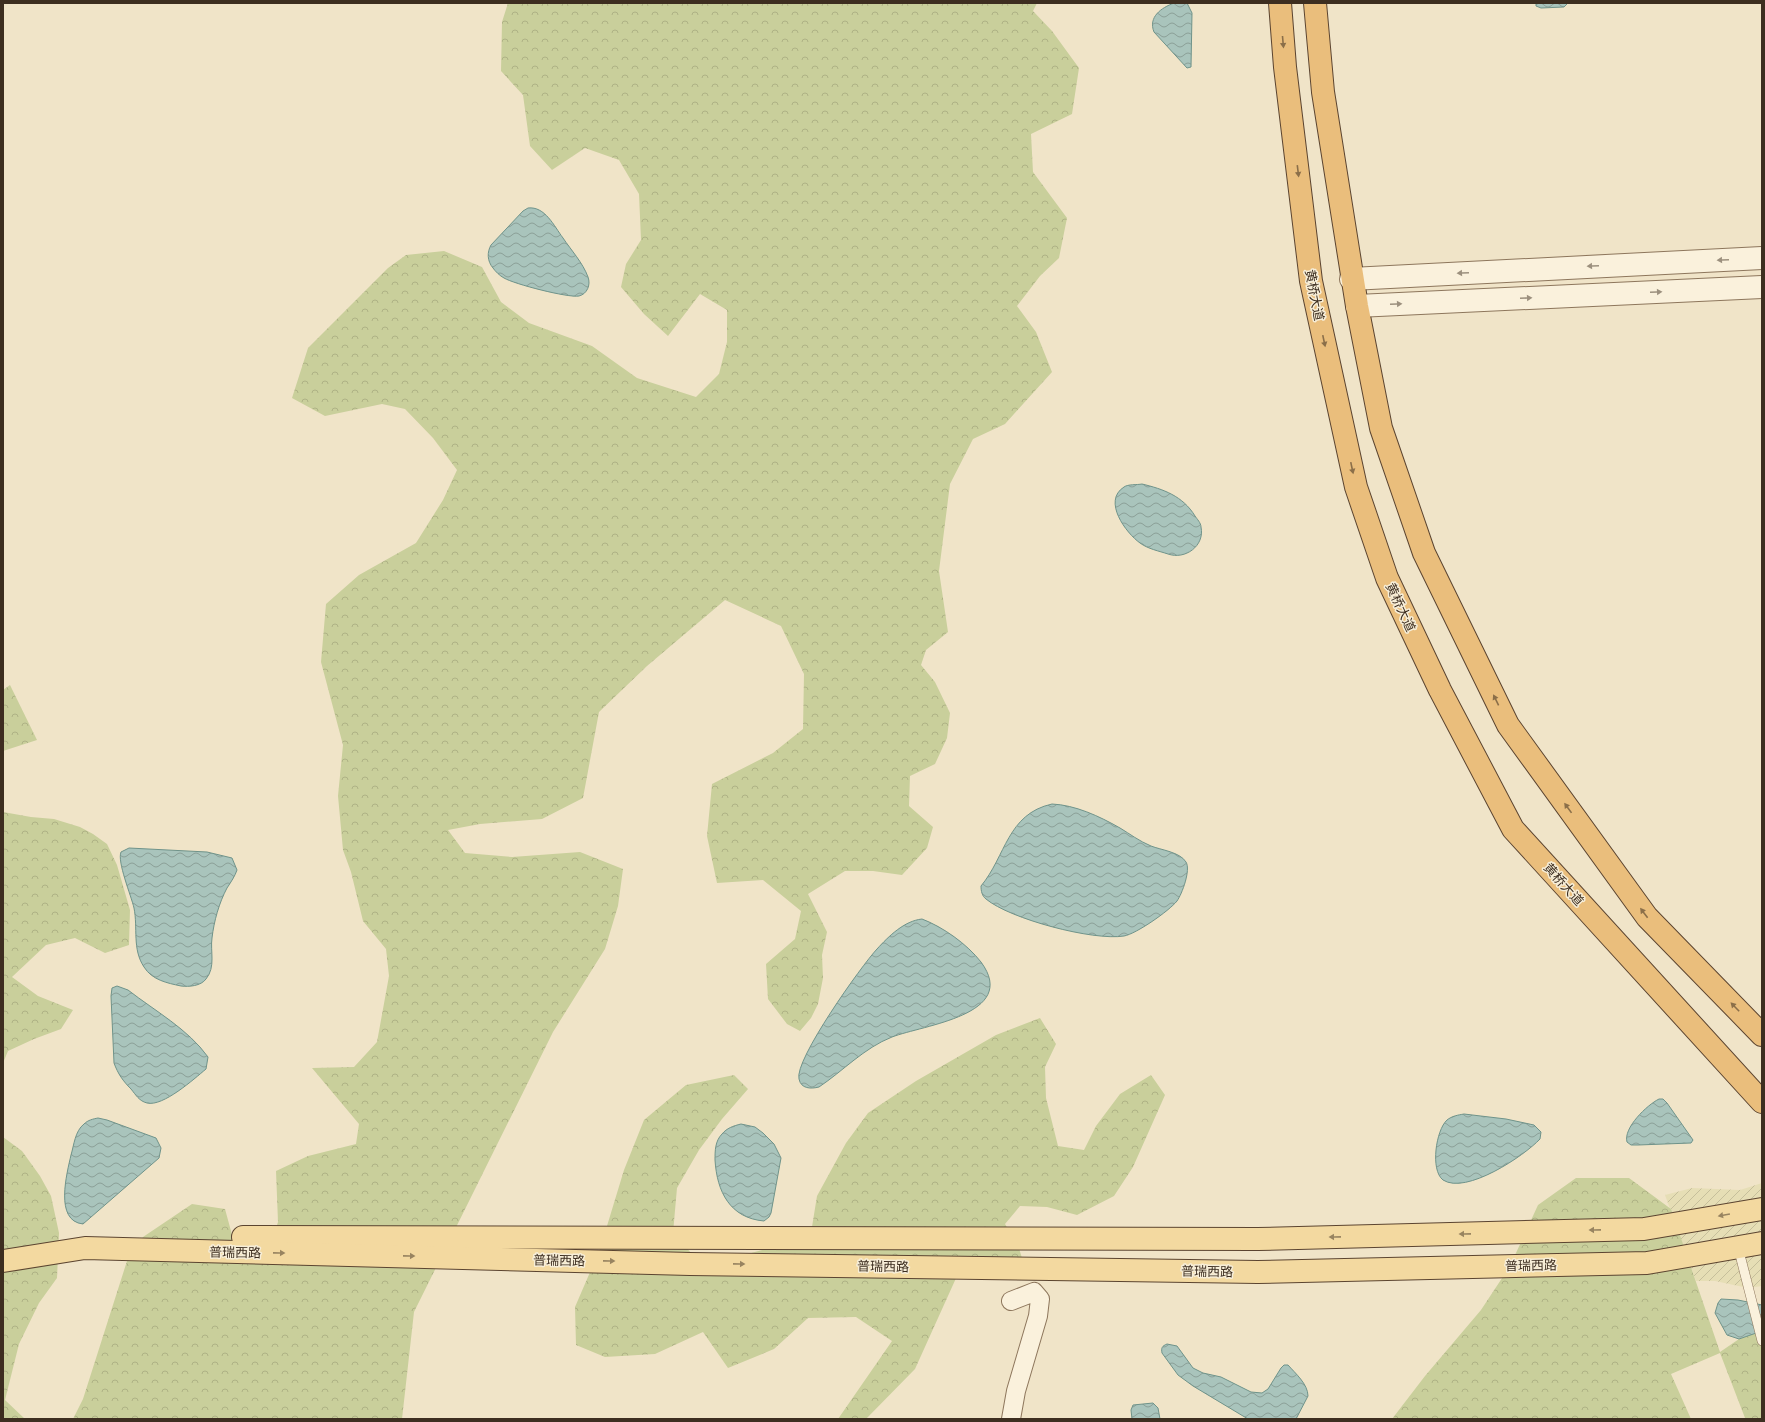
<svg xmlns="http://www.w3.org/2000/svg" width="1765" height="1422" font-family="'Crimson Pro','Noto Sans SC',serif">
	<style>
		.farmland { fill: url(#farmland-furrows) }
		.forest { fill: url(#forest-crowns) }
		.water { fill: url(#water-waves); stroke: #6f938a }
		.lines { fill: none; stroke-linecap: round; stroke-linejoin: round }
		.service-casing { stroke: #8d765c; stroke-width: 10 }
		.minor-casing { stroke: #8d765c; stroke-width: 20 }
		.tertiary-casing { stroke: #8d765c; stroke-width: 24 }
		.primary-casing { stroke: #5b4430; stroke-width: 24 }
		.trunk-casing { stroke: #5b4430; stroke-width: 24 }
		.service { stroke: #faf1dc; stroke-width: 9 }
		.minor { stroke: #faf1dc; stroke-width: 18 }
		.tertiary { stroke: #faf1dc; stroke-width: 22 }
		.primary { stroke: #f3d9a0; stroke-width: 22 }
		.trunk { stroke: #eabe7c; stroke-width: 22 }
		.oneway { fill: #8b6f49 }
		.oneway2 { fill: #9c907e }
		.oneway3 { fill: #988460 }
		.labels { text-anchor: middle; stroke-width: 3; stroke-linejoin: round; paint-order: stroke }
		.street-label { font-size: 13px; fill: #3d2e20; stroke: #f7eed8 }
	</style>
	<defs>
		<pattern id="farmland-furrows" width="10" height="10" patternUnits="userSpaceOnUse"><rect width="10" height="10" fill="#e6deb5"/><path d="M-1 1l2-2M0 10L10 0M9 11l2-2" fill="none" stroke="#c6bf9b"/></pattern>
		<pattern id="forest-crowns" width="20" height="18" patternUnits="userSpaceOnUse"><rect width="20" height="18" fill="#c9cf9b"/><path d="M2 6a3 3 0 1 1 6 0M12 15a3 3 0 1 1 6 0" fill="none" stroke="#aeb285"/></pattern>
		<pattern id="water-waves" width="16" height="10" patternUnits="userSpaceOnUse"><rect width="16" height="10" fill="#a9c4bc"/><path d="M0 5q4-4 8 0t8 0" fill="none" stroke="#8ba098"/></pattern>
	</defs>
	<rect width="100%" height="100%" fill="#f0e4c8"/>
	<!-- farmland -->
	<path class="farmland" d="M1762,1183v103l-14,2 -33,-7h-19l-31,-86 27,-7 48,2z"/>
	<!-- forest -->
	<g class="forest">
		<path d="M508,3h529l-4,8 19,20 27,37 -7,46 -41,20 2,38 34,46 -8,40 -19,18 -23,30 19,26 16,40 -47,52 -32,15 -23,45 -11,87 9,61 -22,18 -5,15 14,17 15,31 -3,25 -12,26 -25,12 -1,30 24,21 -6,21 -25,27 -29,-4h-28l-37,23 19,38 -5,23 1,23 -5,26 -7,14 -11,13 -13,-7 -19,-25 -2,-35 29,-25 6,-28 -38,-31 -46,3 -10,-47 5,-52 61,-31 30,-24 1,-55 -23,-48 -56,-26 -78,66 -48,46 -16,86 -41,21 -62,5 -32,6 17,23 47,4 68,-5 43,17 -5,37 -13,43 -52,83 -139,280 -12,107h-329l10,-20 44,-138 16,-24 49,-33 33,5 9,33 35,8 9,-28 -2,-51 32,-15 48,-12 3,-20 -47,-56 42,-1 23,-25 12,-66 -3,-27 -23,-28 -12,-49 -8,-22 -5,-54 5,-51 -22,-83 5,-58 33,-29 57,-32 27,-43 14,-30 -24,-32 -28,-29 -23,-5 -57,12 -33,-18 16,-50 80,-80 18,-13 38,-4 38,16 19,35 28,21 63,23 45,32 59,19 23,-23 8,-32v-32l-27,-16 -32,42 -24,-22 -23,-27 5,-23 15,-24 -2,-46 -20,-34 -34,-12 -33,22 -22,-24 -7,-51 -22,-24 1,-49z"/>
		<path d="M10,685l27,55 -34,11v-61z"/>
		<path d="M3,812l28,5 23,2 26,8 13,7 14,10 10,21 13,45 -1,35 -24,8 -30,-15 -29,7 -34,32 26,19 35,14 -12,19 -27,10 -26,12 -5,12z"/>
		<path d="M1040,1018l16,26 -11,23 1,31 12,48 26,4 12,-24 24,-32 31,-19 14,20 -32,72 -19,29 -37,19 -30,-8 -27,-1 -15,18 13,21 7,23 -28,12 -40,-4 -42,93 -49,50h-28l54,-78 -36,-24 -48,1 -34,31 -46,19 -25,-36 -48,22 -50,3 -29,-12 -1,-38 25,-58 24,-79 20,-50 42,-35 48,-10 14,14 -26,30 -23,31 -22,38 -4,45 20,22 36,4 52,-14 30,-12 6,-37 29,-53 22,-30 48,-32 80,-46z"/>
		<path d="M3,1137l19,14 18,25 11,20 8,37 -2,45 -18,25 -20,41 -14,56 20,19h-22z"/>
		<path d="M1576,1178h53l42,31 49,143 19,-13 23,-8v88l-17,-1 -25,-65 -49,21 20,45h-299l33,-43 56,-66 29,-44 28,-61z"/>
	</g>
	<!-- water -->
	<g class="water">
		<path d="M1174,3h13l5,10 -1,54 -4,1 -33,-36c-6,-15 7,-24 20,-29z"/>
		<path d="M1536,3h32l-4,4 -23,1 -5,-2z"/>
		<path d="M528,208c17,-2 26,18 35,30 8,12 20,25 25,39 3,8 -1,17 -9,19 -11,2 -65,-12 -75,-18 -4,-2 -9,-7 -11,-10 -6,-7 -6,-16 -2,-23l32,-34z"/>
		<path d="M1142,484c21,5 41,12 53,32 2,3 6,7 6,11 4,19 -16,33 -33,27 -9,-3 -20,-5 -28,-11 -14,-10 -38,-42 -16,-56 4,-3 13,-2 18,-3z"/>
		<path d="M1052,804c23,1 47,12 68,24 10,6 19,13 31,18 10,4 29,6 35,16 5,8 -4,32 -9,39 -8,10 -41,33 -53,35 -31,5 -114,-17 -138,-37 -4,-3 -5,-8 -5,-13 25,-30 26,-72 71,-82z"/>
		<path d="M129,848l78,4 25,6 5,12c-2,6 -6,12 -10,18 -8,15 -13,33 -15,50 -2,13 4,29 -6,41 -5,7 -17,8 -25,7 -14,-3 -29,-6 -37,-19 -12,-18 -6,-39 -10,-59 -3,-13 -17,-46 -13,-56z"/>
		<path d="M922,919c21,8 45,25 59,43 39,53 -58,63 -89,75 -28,11 -49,34 -73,50 -8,2 -18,2 -20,-8 -5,-19 63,-114 78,-130 12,-13 27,-28 45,-30z"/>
		<path d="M117,986l11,4c27,21 60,39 80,67l-2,12c-12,10 -43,38 -59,34 -8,-2 -11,-8 -16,-14 -8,-8 -13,-15 -17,-26l-3,-67 1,-8z"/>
		<path d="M1659,1099h4l4,4 26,37 -2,3 -53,2h-7l-4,-3c-4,-14 20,-37 32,-43z"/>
		<path d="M1464,1114l42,5 28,6 7,7 -1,7c-16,17 -74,56 -97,41 -13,-10 -7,-50 4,-60 5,-4 11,-5 17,-6z"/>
		<path d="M98,1118l9,2 49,18 5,10 -2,10 -76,66c-29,-3 -16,-51 -12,-69 3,-10 4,-24 13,-31 4,-4 9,-5 14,-6z"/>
		<path d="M741,1124l14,3 8,6 11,11 7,14 -10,55 -2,4 -5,4c-34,-3 -47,-29 -49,-61 0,-9 0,-19 7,-26 5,-6 11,-8 19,-10z"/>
		<path d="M1721,1299l17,1 24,5v26l-23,8 -12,-4 -12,-22 3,-10z"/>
		<path d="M1167,1344l10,2 16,22 10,5 18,4 30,15 11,1 6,-4 13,-21 3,-3h4c7,8 20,19 20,31l-12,23h-48l-55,-33 -15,-11 -16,-22c-1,-5 0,-7 5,-9z"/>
		<path d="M1153,1403l5,5 2,11h-28l-1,-9 2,-5z"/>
	</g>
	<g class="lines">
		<defs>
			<path id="service" d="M1738,1247l24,94"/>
			<path id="minor" d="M1011,1301l23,-9 6,7 -2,17 -22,75 -5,28"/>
			<g id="tertiary">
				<path d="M1351,279l411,-21"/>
				<path d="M1357,306l405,-19"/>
			</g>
			<g id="primary">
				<path d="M243,1237l1015,2 386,-10 118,-20"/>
				<path d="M3,1261l82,-13 605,16 568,8 389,-9 115,-20"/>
			</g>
			<g id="trunk">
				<path d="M1280,3l5,64 26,214 45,206 31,91 53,112 73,139 249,273"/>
				<path d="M1315,3l8,89 34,214 24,122 43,125 84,172 139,192 115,118"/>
			</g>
		</defs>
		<!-- service casing -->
		<use href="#service" class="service-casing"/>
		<!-- minor casing -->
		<use href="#minor" class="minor-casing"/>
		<!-- tertiary casing -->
		<use href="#tertiary" class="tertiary-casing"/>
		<!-- primary casing -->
		<use href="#primary" class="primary-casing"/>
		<!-- trunk casing -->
		<use href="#trunk" class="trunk-casing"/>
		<!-- service -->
		<use href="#service" class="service"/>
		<!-- minor -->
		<use href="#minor" class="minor"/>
		<!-- tertiary -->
		<use href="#tertiary" class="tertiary"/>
		<!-- primary -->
		<use href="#primary" class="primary"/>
		<!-- trunk -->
		<use href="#trunk" class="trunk"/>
	</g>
	<!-- one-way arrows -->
	<defs><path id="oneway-solid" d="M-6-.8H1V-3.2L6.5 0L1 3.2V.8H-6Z"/></defs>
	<g class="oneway">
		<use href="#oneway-solid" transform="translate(1283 42) rotate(85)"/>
		<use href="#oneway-solid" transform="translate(1298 171) rotate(83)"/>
		<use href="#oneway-solid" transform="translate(1324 341) rotate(78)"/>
		<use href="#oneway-solid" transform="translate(1352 468) rotate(78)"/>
		<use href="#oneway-solid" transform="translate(1496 700) rotate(-116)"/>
		<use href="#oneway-solid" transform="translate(1568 808) rotate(-126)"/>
		<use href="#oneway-solid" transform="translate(1644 913) rotate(-127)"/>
		<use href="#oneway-solid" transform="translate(1735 1007) rotate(-134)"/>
	</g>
	<g class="oneway2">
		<use href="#oneway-solid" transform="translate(1723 260) rotate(177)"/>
		<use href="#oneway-solid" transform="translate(1593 266) rotate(177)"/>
		<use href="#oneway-solid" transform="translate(1463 273) rotate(177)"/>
		<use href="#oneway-solid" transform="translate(1656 292) rotate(-3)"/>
		<use href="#oneway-solid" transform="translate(1526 298) rotate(-3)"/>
		<use href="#oneway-solid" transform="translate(1396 304) rotate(-3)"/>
	</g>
	<g class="oneway3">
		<use href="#oneway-solid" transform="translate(1724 1215) rotate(170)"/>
		<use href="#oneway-solid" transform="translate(1595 1230) rotate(179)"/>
		<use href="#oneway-solid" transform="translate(1465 1234) rotate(179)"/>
		<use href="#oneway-solid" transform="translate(1335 1237) rotate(179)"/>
		<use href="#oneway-solid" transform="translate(279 1253) rotate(1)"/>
		<use href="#oneway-solid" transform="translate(409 1256) rotate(1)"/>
		<use href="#oneway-solid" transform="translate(609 1261) rotate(1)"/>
		<use href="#oneway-solid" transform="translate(739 1264) rotate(1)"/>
	</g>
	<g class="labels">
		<!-- street labels -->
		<g class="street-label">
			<text transform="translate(1315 295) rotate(79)" y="5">黄桥大道</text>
			<text transform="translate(1401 607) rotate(65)" y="5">黄桥大道</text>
			<text transform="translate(1564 884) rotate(48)" y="5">黄桥大道</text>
			<text transform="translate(235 1252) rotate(1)" y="5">普瑞西路</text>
			<text transform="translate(559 1260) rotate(1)" y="5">普瑞西路</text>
			<text transform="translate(1531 1265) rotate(-1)" y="5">普瑞西路</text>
			<text transform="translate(883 1266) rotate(1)" y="5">普瑞西路</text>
			<text transform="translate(1207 1271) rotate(1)" y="5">普瑞西路</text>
		</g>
	</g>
	<!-- border -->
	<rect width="1765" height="1422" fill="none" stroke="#3d2e20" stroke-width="8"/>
</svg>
